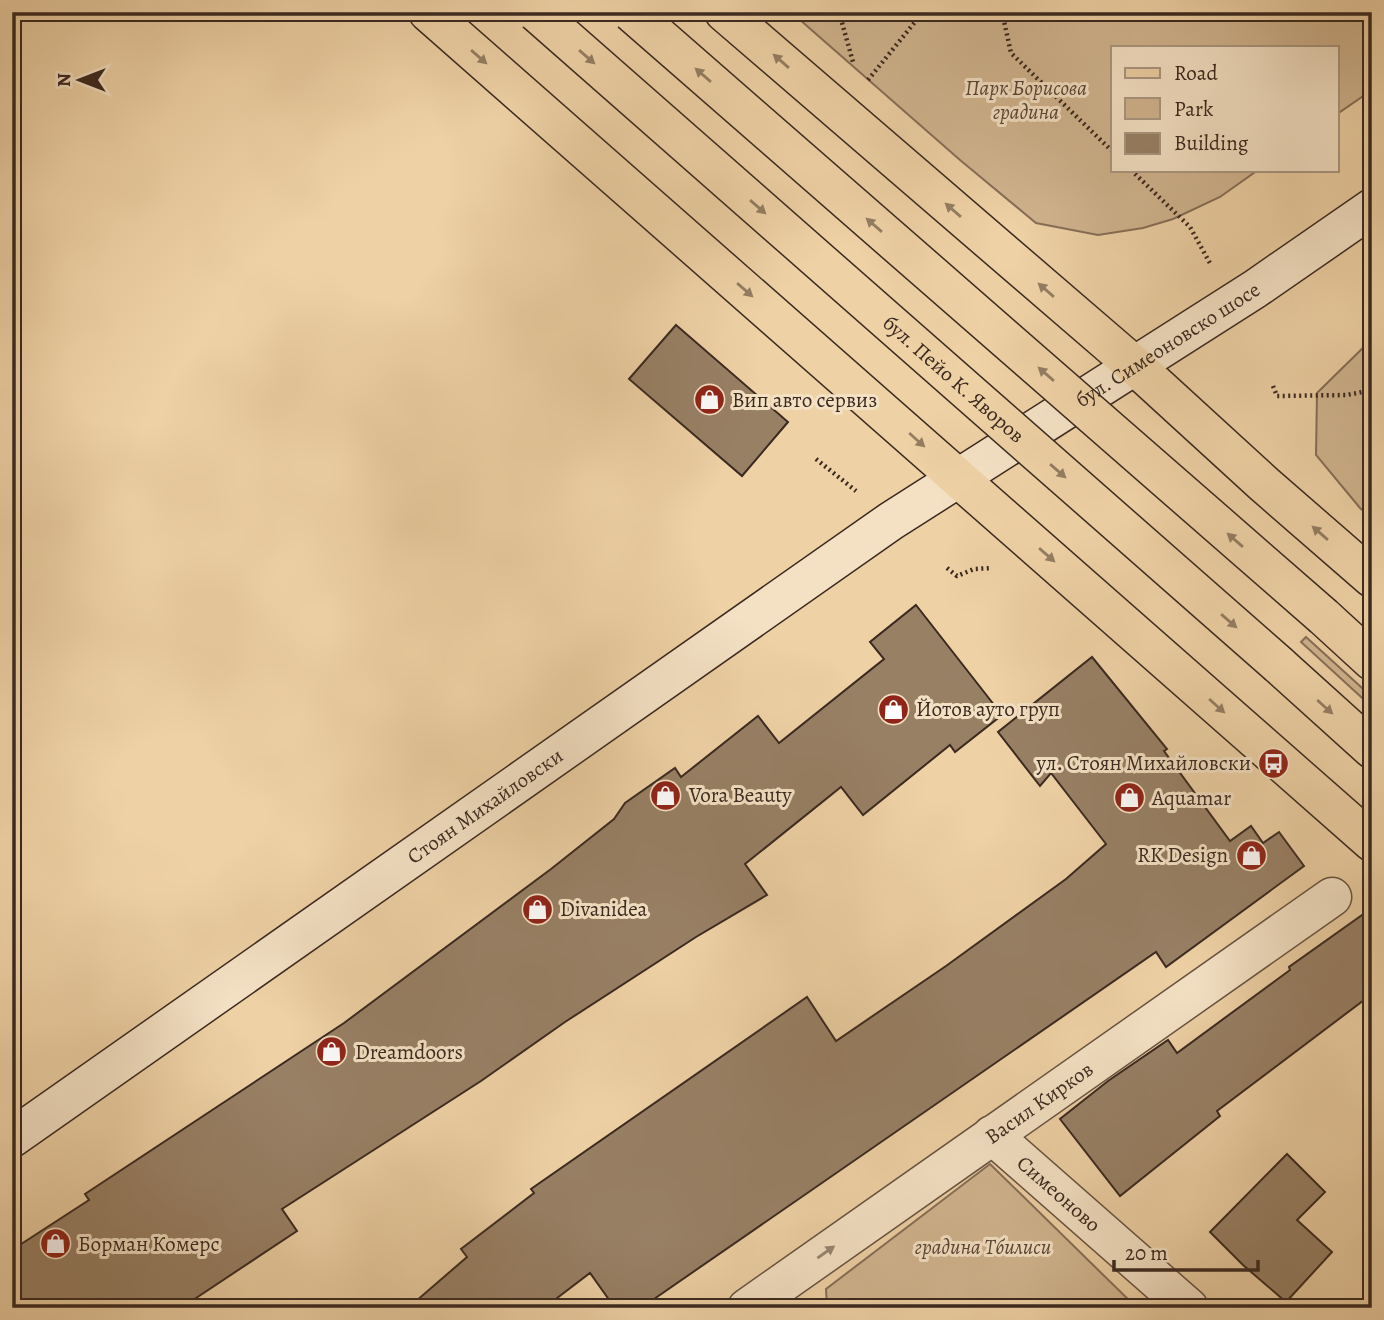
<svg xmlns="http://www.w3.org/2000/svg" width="1384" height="1320" font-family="Alegreya,serif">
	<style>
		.green { fill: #d0b48e; stroke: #866e57; stroke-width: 2 }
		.building { fill: #988065; stroke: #3b2920; stroke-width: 2 }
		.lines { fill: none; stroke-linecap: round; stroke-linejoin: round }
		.street-casing { stroke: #685341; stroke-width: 41 }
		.secondary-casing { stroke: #3b2920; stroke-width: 41 }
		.primary-casing { stroke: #3b2920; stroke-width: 41 }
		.path { stroke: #3b2920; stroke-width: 4.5; stroke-dasharray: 2 3.5; stroke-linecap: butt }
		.street { stroke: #f4e1c4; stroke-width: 38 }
		.secondary { stroke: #f4e1c4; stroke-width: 38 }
		.primary { stroke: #eed1a5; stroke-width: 38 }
		.primary-bridge-casing { stroke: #3b2920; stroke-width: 41; stroke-linecap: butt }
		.primary-bridge { stroke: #eed1a5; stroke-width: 38 }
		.oneway { fill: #947d62 }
		.oneway2 { fill: #988572 }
		.labels { text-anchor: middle; stroke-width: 6; stroke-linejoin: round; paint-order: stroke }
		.park-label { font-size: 21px; font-style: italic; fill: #594536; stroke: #f4e1c4 }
		.street-label { font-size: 21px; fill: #3b2920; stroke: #f4e1c4 }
		.poi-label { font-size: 21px; fill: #3b2920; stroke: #f4e1c4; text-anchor: start }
	</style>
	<rect width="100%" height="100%" fill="#eed1a5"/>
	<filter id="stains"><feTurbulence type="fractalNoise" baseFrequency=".00286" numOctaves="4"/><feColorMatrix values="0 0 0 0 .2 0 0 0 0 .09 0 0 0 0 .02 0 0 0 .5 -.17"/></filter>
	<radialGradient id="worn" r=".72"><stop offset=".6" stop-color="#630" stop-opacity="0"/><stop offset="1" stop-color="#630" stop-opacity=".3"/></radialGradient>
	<!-- green -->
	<g class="green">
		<path d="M791,12h581v78l-35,24v-67h-224v123h145l-38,27 -47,22 -30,9 -45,7 -62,-12 -76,-63z"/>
		<path d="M1372,339v179l-12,-10 -44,-53 1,-62z"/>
		<path d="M1306,637l66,60v10l-71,-65z"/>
		<path d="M990,1164l147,144h-310l-1,-19z"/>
	</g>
	<!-- building -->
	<g class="building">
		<path d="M676,325l112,97 -46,54 -113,-97z"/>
		<path d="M916,605l86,110 -47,37 -5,-7 -87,70 -22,-28 -96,77 22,31 -71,42 -131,85 -84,59 -199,128 15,22 -116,77h-169v-58l77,-50 -4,-6 259,-171 207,-154 63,-50 11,-16 50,-35 6,9 77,-61 21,27 105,-84 -14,-17z"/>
		<path d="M1092,657l75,92 -3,2 66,90 21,-15 12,17 16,-11 25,34 -138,101 -10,-15 -515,356h-26l-25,-35 -46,35h-136l59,-51 -6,-8 73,-56 -3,-4 276,-192 29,44 110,-75 120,-87 40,-35 -55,-71 -11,13 -42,-54z"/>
		<path d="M1372,908v86l-155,117 3,5 -100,80 -60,-77 48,-38 60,-41 9,13 113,-83 -1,-3z"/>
		<path d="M1287,1154l38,38 -28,28 35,32 -46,50 -43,-37 -33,-33z"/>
	</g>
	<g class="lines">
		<defs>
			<g id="street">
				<path id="s1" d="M992,1135l197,173"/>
				<path id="s2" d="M747,1308l585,-411"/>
			</g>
			<g id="secondary">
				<path id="s3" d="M12,1138l879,-617 364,-232 117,-81"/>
			</g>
			<g id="primary">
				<path d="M428,12l944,830"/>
				<path d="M724,12l411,354 129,118 108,94"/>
				<path d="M1324,617l48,44"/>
				<path d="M1279,665l93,84"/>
			</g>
		</defs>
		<!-- street casing -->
		<use href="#street" class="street-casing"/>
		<!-- secondary casing -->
		<use href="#secondary" class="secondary-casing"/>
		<!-- primary casing -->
		<use href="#primary" class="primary-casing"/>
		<!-- path -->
		<g class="path">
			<path d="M839,12l14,50"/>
			<path d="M1002,12l9,41 102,99"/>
			<path d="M868,80l55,-68"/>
			<path d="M1131,170l59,57 21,38"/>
			<path d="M1273,386l4,10 70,-1 25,-5"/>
			<path d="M816,459l40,32"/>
			<path d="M947,568l10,8 17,-7 18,-1"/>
		</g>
		<!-- street -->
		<use href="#street" class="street"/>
		<!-- secondary -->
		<use href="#secondary" class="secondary"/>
		<!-- primary -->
		<use href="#primary" class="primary"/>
		<defs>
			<g id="primary-bridge">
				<path id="s4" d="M536,12l743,653"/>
				<path d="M631,12l693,605"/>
			</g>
		</defs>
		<!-- primary-bridge casing -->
		<use href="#primary-bridge" class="primary-bridge-casing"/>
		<!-- primary-bridge -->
		<use href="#primary-bridge" class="primary-bridge"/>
	</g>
	<!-- one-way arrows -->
	<defs><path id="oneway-solid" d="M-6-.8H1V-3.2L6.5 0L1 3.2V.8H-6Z" transform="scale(1.75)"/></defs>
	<g class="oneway">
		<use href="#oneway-solid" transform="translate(479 57) rotate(41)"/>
		<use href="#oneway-solid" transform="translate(587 57) rotate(41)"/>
		<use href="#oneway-solid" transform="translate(781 61) rotate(-139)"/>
		<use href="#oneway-solid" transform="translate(703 75) rotate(-139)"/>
		<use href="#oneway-solid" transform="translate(758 207) rotate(41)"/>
		<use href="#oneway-solid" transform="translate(953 210) rotate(-139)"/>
		<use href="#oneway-solid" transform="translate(874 225) rotate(-139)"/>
		<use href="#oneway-solid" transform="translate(745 290) rotate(41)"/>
		<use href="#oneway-solid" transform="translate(1046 290) rotate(-139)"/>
		<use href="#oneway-solid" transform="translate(1046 374) rotate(-139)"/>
		<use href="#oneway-solid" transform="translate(917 440) rotate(42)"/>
		<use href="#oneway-solid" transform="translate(1058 471) rotate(41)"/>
		<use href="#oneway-solid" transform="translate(1320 533) rotate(-139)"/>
		<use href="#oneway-solid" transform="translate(1235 540) rotate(-139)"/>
		<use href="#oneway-solid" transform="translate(1047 555) rotate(41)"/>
		<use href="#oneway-solid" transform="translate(1229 621) rotate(41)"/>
		<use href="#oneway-solid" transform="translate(1217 706) rotate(42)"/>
		<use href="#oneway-solid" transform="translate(1325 707) rotate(42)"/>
	</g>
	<use class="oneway2" href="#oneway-solid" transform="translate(826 1252) rotate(-35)"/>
	<!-- icons -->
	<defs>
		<symbol id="shop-disc" viewBox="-11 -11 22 22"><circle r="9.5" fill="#8f2418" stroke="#f4e1c4"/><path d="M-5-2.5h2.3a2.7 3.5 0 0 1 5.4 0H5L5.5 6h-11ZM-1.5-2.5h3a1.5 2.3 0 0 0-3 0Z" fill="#fff"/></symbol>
		<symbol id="bus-disc" viewBox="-11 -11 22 22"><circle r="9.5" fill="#8f2418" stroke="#f4e1c4"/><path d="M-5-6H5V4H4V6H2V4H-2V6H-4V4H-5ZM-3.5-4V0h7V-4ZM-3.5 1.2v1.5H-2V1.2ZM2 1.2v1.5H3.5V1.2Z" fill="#fff"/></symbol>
	</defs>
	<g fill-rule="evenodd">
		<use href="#shop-disc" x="692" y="382" width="35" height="35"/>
		<use href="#shop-disc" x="876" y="692" width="35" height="35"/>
		<use href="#bus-disc" x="1256" y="746" width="35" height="35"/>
		<use href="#shop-disc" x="648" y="778" width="35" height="35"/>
		<use href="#shop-disc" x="1112" y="780" width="35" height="35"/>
		<use href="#shop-disc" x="1234" y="838" width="35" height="35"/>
		<use href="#shop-disc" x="520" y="892" width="35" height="35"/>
		<use href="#shop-disc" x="314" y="1034" width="35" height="35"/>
		<use href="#shop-disc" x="38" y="1226" width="35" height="35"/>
	</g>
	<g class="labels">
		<!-- park labels -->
		<g class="park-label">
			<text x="1026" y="95">Парк Борисова<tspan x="1026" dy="24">градина</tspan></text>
			<text x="983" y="1254">градина Тбилиси</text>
		</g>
		<!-- street labels -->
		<g class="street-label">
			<text dy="7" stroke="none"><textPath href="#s3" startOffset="1402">бул. Симеоновско шосе</textPath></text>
			<text dy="7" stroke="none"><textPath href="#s4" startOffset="556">бул. Пейо К. Яворов</textPath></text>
			<text dy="7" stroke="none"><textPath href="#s3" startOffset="578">Стоян Михайловски</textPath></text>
			<text dy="7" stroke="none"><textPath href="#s2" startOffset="357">Васил Кирков</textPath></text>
			<text dy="7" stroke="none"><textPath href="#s1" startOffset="89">Симеоново</textPath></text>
		</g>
		<!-- poi labels -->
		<g class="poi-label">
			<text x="732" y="407">Вип авто сервиз</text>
			<text x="916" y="716">Йотов ауто груп</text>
			<text x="1251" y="770" text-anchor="end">ул. Стоян Михайловски</text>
			<text x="689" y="802">Vora Beauty</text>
			<text x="1152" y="805">Aquamar</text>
			<text x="1228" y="862" text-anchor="end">RK Design</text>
			<text x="560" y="916">Divanidea</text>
			<text x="355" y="1059">Dreamdoors</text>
			<text x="78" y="1251">Борман Комерс</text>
		</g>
	</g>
	<!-- margin -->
	<rect width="1384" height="1320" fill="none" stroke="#eed1a5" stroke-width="42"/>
	<rect x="14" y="14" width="1356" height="1292" fill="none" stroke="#3b2920" stroke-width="3.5"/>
	<rect x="21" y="21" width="1342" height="1278" fill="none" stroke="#3b2920" stroke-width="2"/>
	<!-- legend -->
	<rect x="1111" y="46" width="228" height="126" fill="#f4e1c4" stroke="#aa9782" stroke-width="2"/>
	<rect x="1125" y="68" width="35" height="10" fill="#eed1a5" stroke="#aa9782" stroke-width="2"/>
	<text x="1174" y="80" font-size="21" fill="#3b2920">Road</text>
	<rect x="1125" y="98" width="35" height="21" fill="#d0b48e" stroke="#aa9782" stroke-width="2"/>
	<text x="1174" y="116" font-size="21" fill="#3b2920">Park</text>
	<rect x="1125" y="133" width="35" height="21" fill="#988065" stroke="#aa9782" stroke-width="2"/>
	<text x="1174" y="150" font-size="21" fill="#3b2920">Building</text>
	<!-- north arrow -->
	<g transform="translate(80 80) rotate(270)" stroke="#f4e1c4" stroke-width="5" paint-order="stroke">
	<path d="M0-5L12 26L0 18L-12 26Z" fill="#3b2920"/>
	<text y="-10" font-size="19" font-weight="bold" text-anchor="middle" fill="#3b2920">N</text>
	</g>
	<!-- scale -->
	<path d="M1114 1260v10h144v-10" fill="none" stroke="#3b2920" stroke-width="3.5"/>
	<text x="1125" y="1260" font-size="21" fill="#3b2920" stroke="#f4e1c4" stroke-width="5" paint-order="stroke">20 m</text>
	<rect width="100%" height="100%" filter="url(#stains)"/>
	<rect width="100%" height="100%" fill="url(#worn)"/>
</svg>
